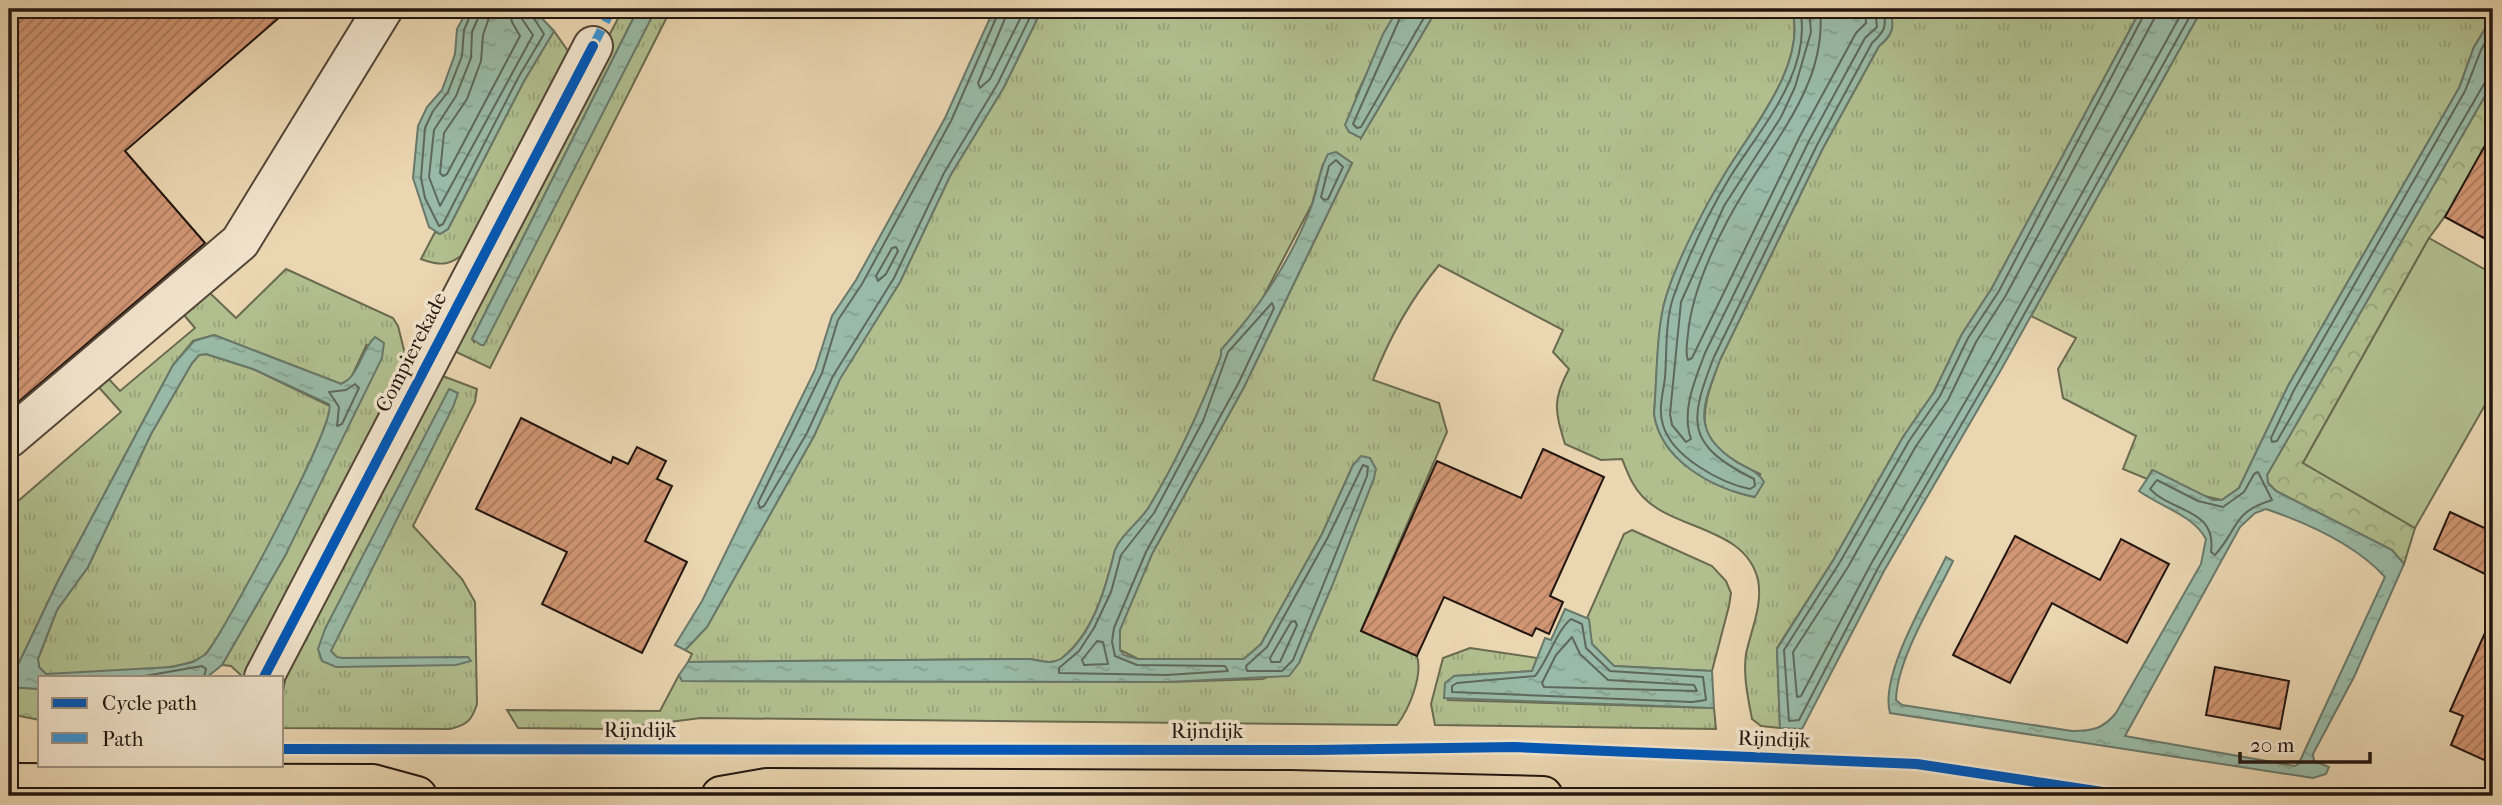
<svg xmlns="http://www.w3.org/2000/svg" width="2502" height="805" font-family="'IM FELL French Canon',serif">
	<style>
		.grass { fill: url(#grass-tufts); stroke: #6a6a50; stroke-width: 2 }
		.forest { fill: url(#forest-crowns); stroke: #6a6a50; stroke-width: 2 }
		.pitch { fill: #b1bf8f; stroke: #6a6a50; stroke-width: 2 }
		.water { fill: url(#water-ripples); stroke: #69786a; stroke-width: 2; fill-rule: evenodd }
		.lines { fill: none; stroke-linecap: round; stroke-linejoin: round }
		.shore { stroke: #5e685b; stroke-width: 2 }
		.building { fill: url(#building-hatch); stroke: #221610; stroke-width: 2 }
		.minor-casing { stroke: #544638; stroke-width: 42 }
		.major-casing { stroke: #221610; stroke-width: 42 }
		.minor { stroke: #f1e4cc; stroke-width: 38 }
		.major { stroke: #ead6b1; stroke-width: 38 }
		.quiet { stroke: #3b93d3; stroke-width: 9; stroke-dasharray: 18 9; stroke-linecap: butt }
		.cycleway-casing { stroke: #f1e4cc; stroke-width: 15 }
		.cycleway { stroke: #0057b8; stroke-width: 10 }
		.labels { text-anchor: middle; stroke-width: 7; stroke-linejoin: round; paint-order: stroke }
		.street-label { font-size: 21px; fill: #221610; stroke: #f1e4cc }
	</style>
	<defs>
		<pattern id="grass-tufts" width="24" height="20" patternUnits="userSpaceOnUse" patternTransform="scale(1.75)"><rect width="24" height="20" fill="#b1bf8f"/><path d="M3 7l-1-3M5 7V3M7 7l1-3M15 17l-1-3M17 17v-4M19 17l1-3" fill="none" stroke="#98a37a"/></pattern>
		<pattern id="forest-crowns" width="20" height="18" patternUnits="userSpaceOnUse" patternTransform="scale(1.75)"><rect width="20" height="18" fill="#b1bf8f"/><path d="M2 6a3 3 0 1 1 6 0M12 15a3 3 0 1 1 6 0" fill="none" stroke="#98a37a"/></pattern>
		<pattern id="water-ripples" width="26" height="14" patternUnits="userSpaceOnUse" patternTransform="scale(1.75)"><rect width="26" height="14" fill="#99baa6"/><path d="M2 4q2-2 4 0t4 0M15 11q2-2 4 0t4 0" fill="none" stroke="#849f8e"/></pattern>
		<pattern id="building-hatch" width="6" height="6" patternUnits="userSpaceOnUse" patternTransform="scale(1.75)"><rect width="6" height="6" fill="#d29674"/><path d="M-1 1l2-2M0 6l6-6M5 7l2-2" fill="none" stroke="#aa795e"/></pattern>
	</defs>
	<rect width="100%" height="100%" fill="#ead6b1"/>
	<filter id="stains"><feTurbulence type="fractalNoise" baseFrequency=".00286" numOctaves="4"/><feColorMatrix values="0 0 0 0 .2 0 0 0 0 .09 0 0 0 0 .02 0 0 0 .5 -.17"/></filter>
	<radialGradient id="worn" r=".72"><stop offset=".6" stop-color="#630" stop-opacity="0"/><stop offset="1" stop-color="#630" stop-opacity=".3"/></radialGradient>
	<!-- grass -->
	<g class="grass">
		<path d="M623,9h15l-166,330 2,3 182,-333h15l-181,359 -40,-19 89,-181z"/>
		<path d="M1042,9h356l-42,87 5,42 76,-129h355c16,56 -43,123 -69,168 -18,30 -47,87 -57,120 -9,29 -9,85 -12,117 7,45 58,74 100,83l6,-23c-66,-31 -64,-51 -40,-114l103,-212 56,-102c14,-11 15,-19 11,-37h251l-149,279 -30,46 -28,58 -31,45 -69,122 -57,89 3,80 -19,-2 -9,-7c-4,-21 -9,-43 -6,-65 5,-24 17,-49 12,-74 -12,-53 -84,-50 -115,-83 -11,-11 -15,-24 -21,-38l-21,1 -36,-16c-10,-33 -13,-44 4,-75l-16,-17 10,-22 -124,-65c-28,34 -50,73 -66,115l66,23 8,29 -86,199 56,25c6,20 -8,53 -20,69l-696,-7 -88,11 -95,-1 -11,-18 153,1 19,-36 4,6 484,1 96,-3 36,-16 75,-185 -21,-13 -31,69 -61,110 -17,15h-106l-18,-9v-20l6,-16 26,-60 92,-167 108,-224 -16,-11 -13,12 -11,40 -54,103 -37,43v6c-20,52 -43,103 -72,151 -9,15 -32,31 -35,47 -9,36 -21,79 -52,104 -10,7 -21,3 -32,1l-342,3 4,-8 -7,-4 22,-23 107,-191 25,-57 61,-97 50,-106 54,-89z"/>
		<path d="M2202,9h291v7l-19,31 -15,41 -171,298 -49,102 -17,12 -22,-5 -48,-25 -5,9 -24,-10 13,-33 -73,-38 -5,-29 18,-31 -45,-22z"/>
		<path d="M554,31l19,27 -106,193c-16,14 -25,16 -46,8l14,-27 5,2 8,-5 76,-148z"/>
		<path d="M286,269l107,49 5,8 8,32 -156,319h-7l-12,-11 -9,-1 64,-111 81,-210 -16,34 -10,6 -127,-49 -21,6 -20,24 -116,218 -38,80 -10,5v-159l112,-97 -26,-29 9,-9 16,17 75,-63 -11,-13 26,-22 26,25z"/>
		<path d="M206,354l47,15 79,38c-2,27 -111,239 -131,251 -22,13 -128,20 -155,16l-7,-7 -1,-8 19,-49 31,-43 63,-133 41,-71 7,-8z"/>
		<path d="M440,375l37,14 -2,13 -62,124 49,53 13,23 2,102c-5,16 -10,21 -27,25l-168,-1v-30l4,-24z"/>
		<path d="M1632,530l80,36 14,15 5,12 -2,13 -17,65 -98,-5 -22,-22 -5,-26 37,-84z"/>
		<path d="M1470,648l67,10 -5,13 -78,5 -6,24 266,8 2,21 -281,-4 -4,-21 12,-46z"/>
	</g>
	<!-- forest -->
	<g class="forest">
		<path d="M2493,82c0,14 4,35 0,48 -10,31 -44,82 -64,108l-126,225 112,65 -11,36 -12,-14 -116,-59 -8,-8 -1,-8z"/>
		<path d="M9,687l31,2v31l-31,-6z"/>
	</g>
	<!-- pitch -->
	<path class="pitch" d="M2429,238l64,36v117l-78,137 -112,-65z"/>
	<!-- water -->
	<g class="water">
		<path d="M468,9h65l21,22 -30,50 -76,148 -8,5 -11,-7 -16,-49 5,-52 9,-19 15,-17 13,-36 2,-25z"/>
		<path d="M638,9h18l-172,336h-3l-9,-6z"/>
		<path d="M994,9h48l-38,78 -54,89 -50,106 -60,97 -26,57 -107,191 -22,23 -10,-5 27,-44 113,-231 17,-54 24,-36 89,-162z"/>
		<path d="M1398,9h39l-76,129 -12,-6 -4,-7 38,-91z"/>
		<path d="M1792,9h98c5,18 3,26 -11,37l-56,102 -103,212c-18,47 -30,72 18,103 10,6 20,8 26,19l-9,15c-43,-9 -94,-36 -101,-83 3,-34 2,-86 12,-117 10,-34 38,-89 57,-120 26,-45 85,-112 69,-168z"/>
		<path d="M2141,9h61l-200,359 -118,203 -82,158 -22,-1 -3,-79 57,-90 69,-122 31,-45 28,-58 30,-46z"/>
		<path d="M2493,16v66l-226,393 1,8 8,8 116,59 12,14 -50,113 -41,77 1,7 15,6 -3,7 -13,4 -423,-65c-11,-38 39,-120 56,-156l7,4c-18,38 -56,97 -57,139l6,5 170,26c20,0 31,-2 44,-18l85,-149 5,-25c-13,-24 -45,-32 -67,-48l14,-21 60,30h9l17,-12 49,-102 171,-298 15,-41zM2266,509c41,14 90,36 119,68l-86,186 -4,3 -170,-30 115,-209 15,-14z"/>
		<path d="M1336,152l16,11 -108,224 -92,167 -32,76v20l4,5 14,4h106l17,-15 61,-110 31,-69 8,-9 9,2 6,11 -2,9 -42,108 -33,77 -10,13 -122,6 -485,-1 -3,-6 9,-13 342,-3c11,2 22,6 32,-1 31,-24 43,-68 52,-104 3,-16 26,-32 35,-47 29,-48 52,-99 72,-151v-6c38,-42 71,-92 91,-145 6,-17 7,-35 16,-51z"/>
		<path d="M214,335l127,49c18,-7 20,-34 34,-47l9,6 -2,15 -96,196 -64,111 -15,12h-167v12l-31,-2v-19l10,-5 38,-80 116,-218 21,-24zM206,354l47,15 76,35c10,15 -104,226 -123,250l-13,8 -21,5 -126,7 -7,-7 -1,-8 19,-49 31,-43 63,-133 41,-71 7,-8z"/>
		<path d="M449,389l9,4 -5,14 -122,244 6,6 6,1 125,-1 3,4 -15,4 -120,2 -14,-6 -4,-12 7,-20z"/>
		<path d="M1565,609l24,10 3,25 22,22 98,5 2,37 -270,-10 1,-15 9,-7 78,-5 13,-33 6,2z"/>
	</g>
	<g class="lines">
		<!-- shore -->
		<g class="shore">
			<path d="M473,9l-9,21 -2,26 -14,36 -15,19 -8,17 -4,50 4,20 14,28 4,-2 75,-146 26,-44 -16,-25"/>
			<path d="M482,9l-10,23 -1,26 -15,38 -22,34 -5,47 11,29 93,-171 -11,-16 -2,-10"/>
			<path d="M492,9l-9,26 -2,26 -14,38 -23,34 -4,40 3,3 4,-2 73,-138 -8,-14 -3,-13"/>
			<path d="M1000,9l-49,112 -89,163 -24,36 -16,53 -64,130 2,5 4,-2 43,-73 26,-57 61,-98 50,-105 54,-90 36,-74"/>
			<path d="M1009,9l-31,74 2,5 10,-9 35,-70"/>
			<path d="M1404,9l-51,115 4,4 4,-1 68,-118"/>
			<path d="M1800,9c13,62 -40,120 -70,168 -22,37 -43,81 -57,121 -8,24 -6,55 -8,80 -2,15 -7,32 -2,47 9,32 58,58 87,64l5,-3 -1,-7c-68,-34 -66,-56 -40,-122l103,-212 55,-102c14,-13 14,-16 12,-34"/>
			<path d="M1809,9l2,23 -16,55 -14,30 -57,89 -43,96 -11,112 2,11 14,17 5,-3c-10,-28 4,-59 14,-86l104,-212 56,-103 12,-11 -2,-18"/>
			<path d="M1820,9c7,69 -39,123 -73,178 -25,40 -55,100 -59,147 -1,9 -3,19 0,26l4,-2 108,-222 56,-103 10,-10 -1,-14"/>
			<path d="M2147,9l-148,282 -31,47 -28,58 -31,45 -69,121 -56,88 5,71 10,-1 79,-152 118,-203 198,-356"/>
			<path d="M2156,9l-2,10 -148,276 -30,47 -28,58 -32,46 -68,121 -55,85 4,45 4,-1 70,-132 118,-203 195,-352"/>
			<path d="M2493,29l-12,21 -16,41 -171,299 -23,48 1,4 5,-1 207,-357 9,-4"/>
			<path d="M1336,160l7,7 -15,32 -4,1 -3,-3 8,-31z"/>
			<path d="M896,247l2,4 -12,23 -8,7 -2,-5 16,-28z"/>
			<path d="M1272,303l2,5 -36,76 -92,168 -32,76 -2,14 3,14 22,9 88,1 3,5 -61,4 -108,-2v-5l20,-17 15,-23 17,-36 10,-37 33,-42 49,-92 25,-69z"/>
			<path d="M355,384l4,4 -17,36 -5,2 2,-19 -10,-15 17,-2z"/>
			<path d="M1363,465l5,2 -1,9 -74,184 -11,11h-35l-1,-5 21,-19 61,-110z"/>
			<path d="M2258,472l14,28c-41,13 -32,27 -57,55l-4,-3c6,-44 -39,-39 -61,-63l7,-9 41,21 25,6 21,-15 10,-18z"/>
			<path d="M1571,619l11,5 4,24 24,23 93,6 3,23 -14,2 -240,-10v-6l5,-3 78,-7c12,-14 22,-46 36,-57z"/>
			<path d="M1291,622l4,-1 2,4 -17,37h-9l-1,-4z"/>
			<path d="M1572,637l8,17 28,26 86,5 3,6 -153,-4 -2,-4 14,-28z"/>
			<path d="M1097,641l6,1 5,22 -24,1 -2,-5z"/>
			<path d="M139,677l63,-11 4,3 -2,8"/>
		</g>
	</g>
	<!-- building -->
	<g class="building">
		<path d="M9,9h280l-164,142 80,92 -196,167z"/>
		<path d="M2493,131v112l-48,-26z"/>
		<path d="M521,418l90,45 2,-6 15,7 9,-17 29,14 -9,18 15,7 -27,55 42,21 -45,91 -100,-49 25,-52 -91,-43z"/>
		<path d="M1543,449l61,28 -54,119 13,6 -14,32 -13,-6 -4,8 -88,-39 -27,59 -56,-25 76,-170 84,37z"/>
		<path d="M2450,512l43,20v46l-59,-29z"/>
		<path d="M2015,536l85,44 21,-41 48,25 -42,79 -75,-40 -42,80 -57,-28z"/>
		<path d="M2493,615v125l-9,20 -33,-15 12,-29 -13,-5z"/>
		<path d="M2215,667l74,14 -9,48 -74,-14z"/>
	</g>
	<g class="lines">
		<defs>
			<g id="minor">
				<path d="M9,438l231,-196 143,-233"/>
				<path d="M264,677l329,-631"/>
			</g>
			<g id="major">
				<path d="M9,783l364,1 44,12"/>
				<path d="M721,796l46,-8 523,2 253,6"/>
			</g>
		</defs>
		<!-- minor casing -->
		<use href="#minor" class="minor-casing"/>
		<!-- major casing -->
		<use href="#major" class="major-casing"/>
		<!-- minor -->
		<use href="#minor" class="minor"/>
		<!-- major -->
		<use href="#major" class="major"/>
		<!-- quiet -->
		<path class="quiet" d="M593,46l19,-37"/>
		<defs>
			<g id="cycleway">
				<path d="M264,677l329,-631"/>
				<path d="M282,749l1032,1 200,-3 403,17 212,32"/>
			</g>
		</defs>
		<!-- cycleway casing -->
		<use href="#cycleway" class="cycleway-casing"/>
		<!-- cycleway -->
		<use href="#cycleway" class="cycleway"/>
	</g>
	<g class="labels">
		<!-- street labels -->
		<g class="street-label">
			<text transform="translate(411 352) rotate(-63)" y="7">Compierekade</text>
			<text x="640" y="737">Rijndijk</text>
			<text x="1207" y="738">Rijndijk</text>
			<text transform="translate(1774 739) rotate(2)" y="7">Rijndijk</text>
		</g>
	</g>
	<!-- margin -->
	<rect width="2502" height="805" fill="none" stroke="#ead6b1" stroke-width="35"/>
	<rect x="10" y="10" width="2481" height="784" fill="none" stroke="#221610" stroke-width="3.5"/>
	<rect x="18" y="18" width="2467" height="770" fill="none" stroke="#221610" stroke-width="2"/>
	<!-- legend -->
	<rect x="38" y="676" width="245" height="91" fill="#f1e4cc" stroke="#9e9281" stroke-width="2"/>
	<rect x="52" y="698" width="35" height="10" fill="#0057b8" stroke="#9e9281" stroke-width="2"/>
	<text x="102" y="710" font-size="21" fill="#221610">Cycle path</text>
	<rect x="52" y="733" width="35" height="10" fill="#3b93d3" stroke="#9e9281" stroke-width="2"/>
	<text x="102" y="746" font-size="21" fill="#221610">Path</text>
	<!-- scale -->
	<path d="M2240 752v10h130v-10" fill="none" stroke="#221610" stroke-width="3.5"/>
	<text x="2250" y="752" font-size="21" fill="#221610" stroke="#f1e4cc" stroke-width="5" paint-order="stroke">20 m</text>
	<rect width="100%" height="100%" filter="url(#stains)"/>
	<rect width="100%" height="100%" fill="url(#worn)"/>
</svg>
